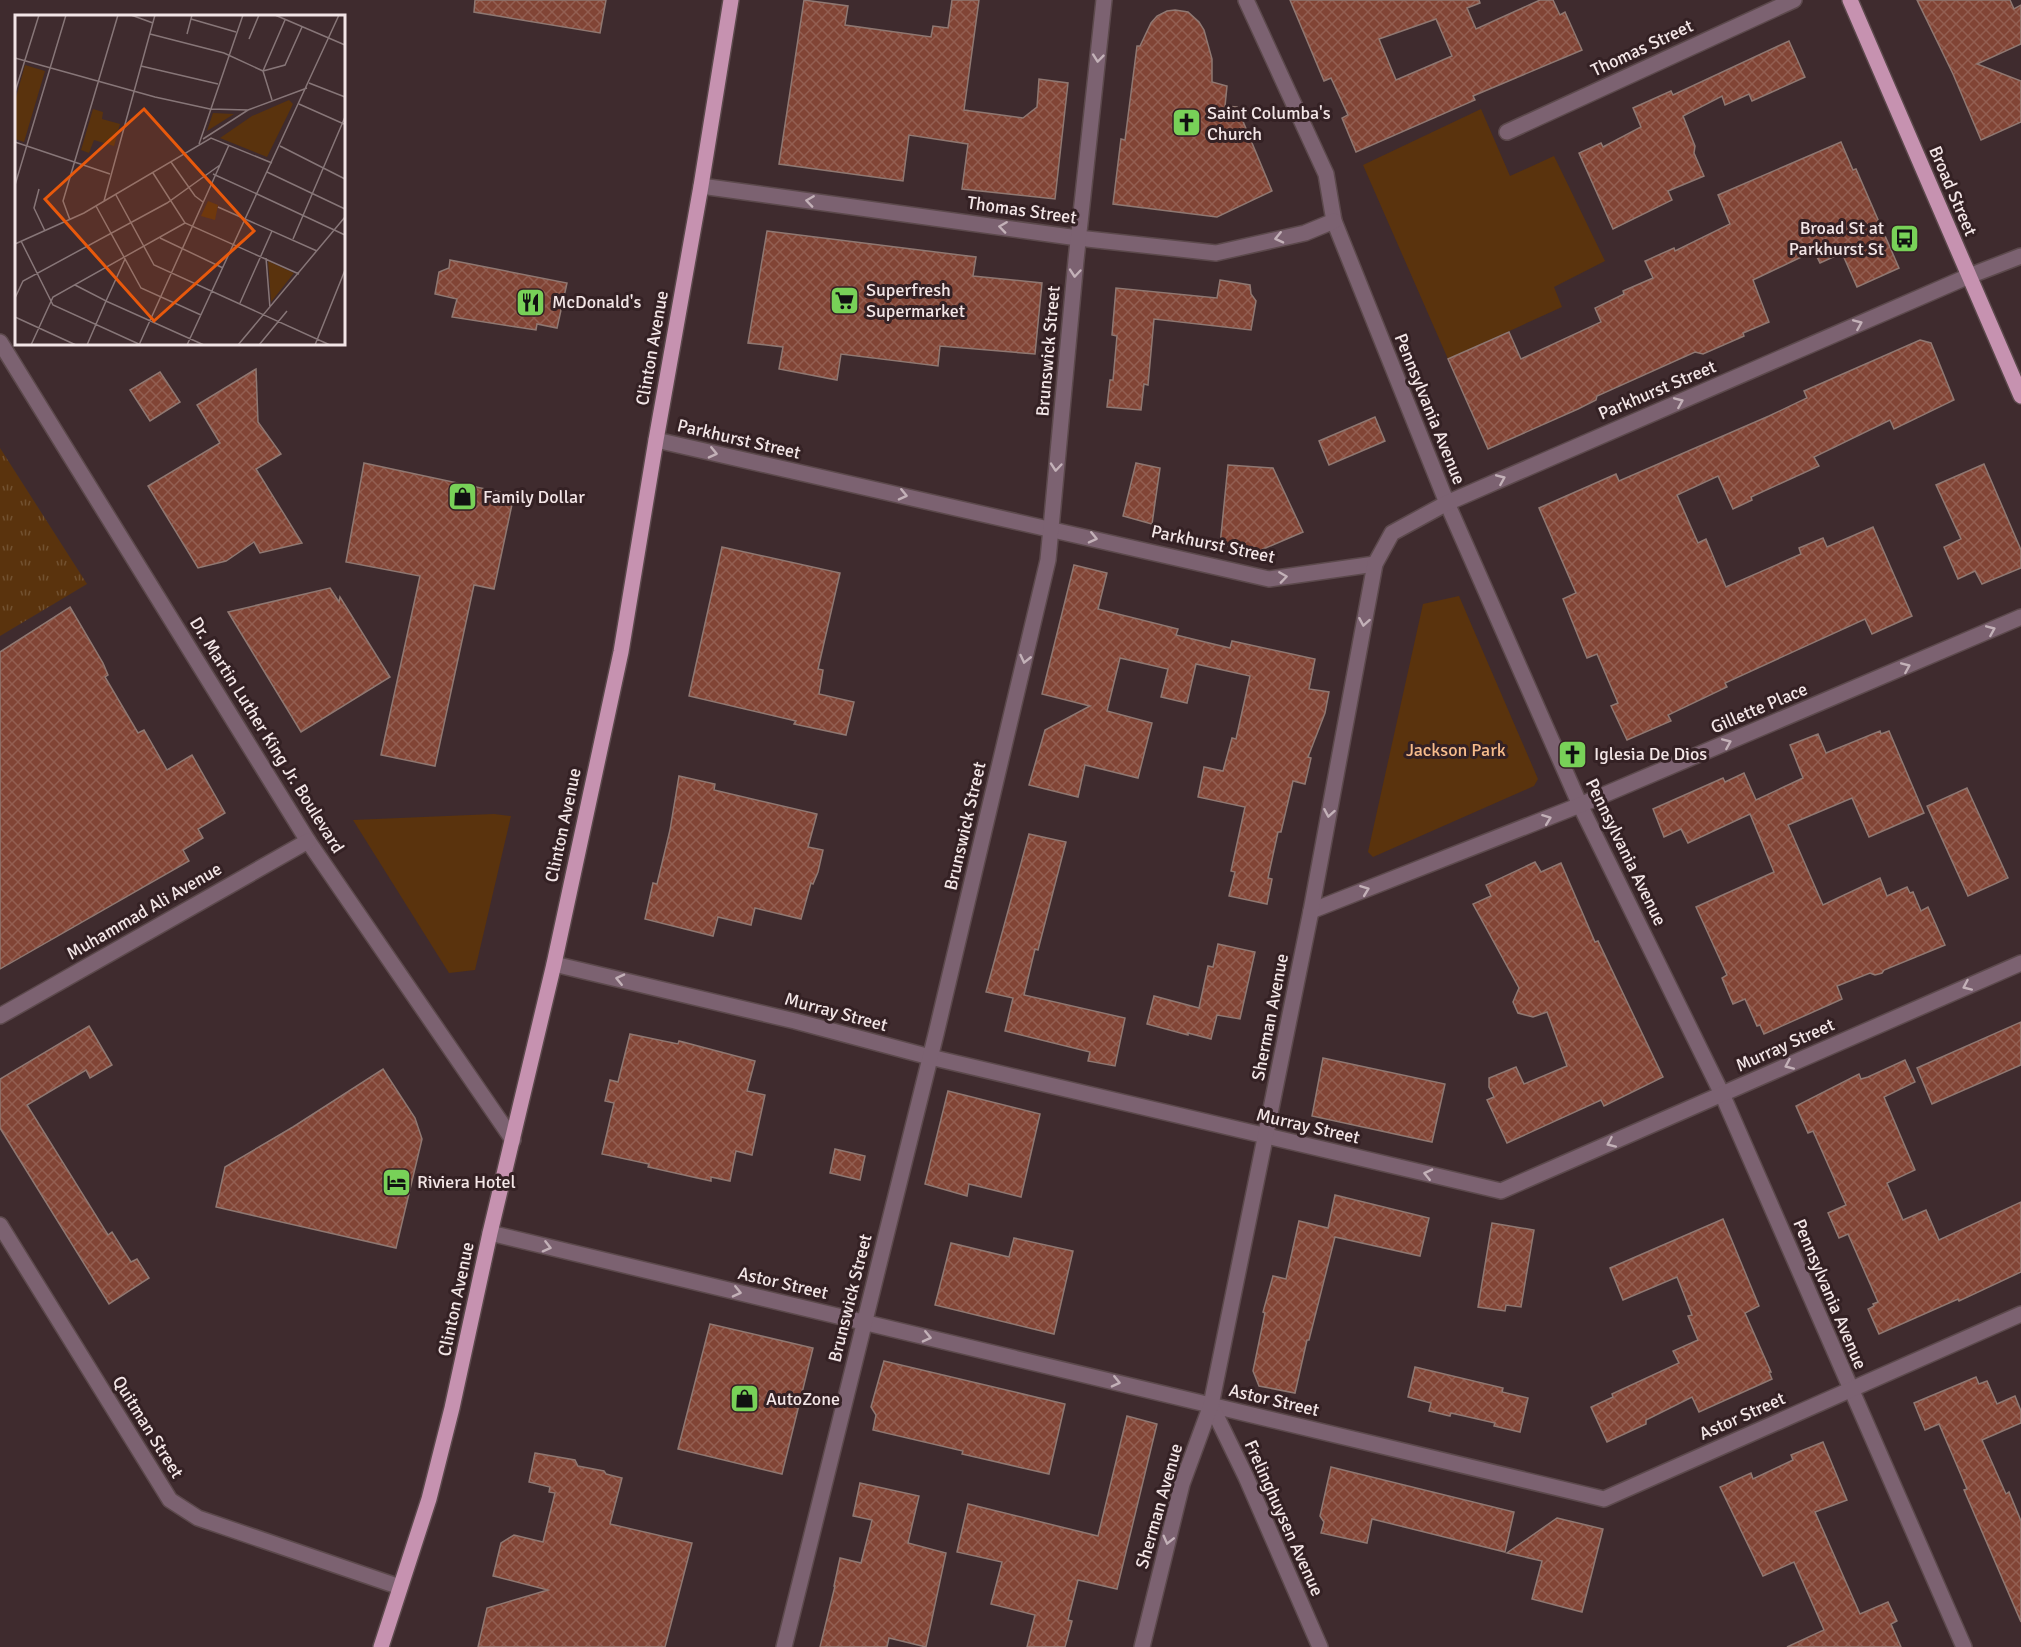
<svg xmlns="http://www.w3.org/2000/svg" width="2021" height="1647" font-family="Signika,sans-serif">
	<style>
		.grass { fill: url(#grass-tufts) }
		.green { fill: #5a330d }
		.building { fill: url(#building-cross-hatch); stroke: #8f7872; stroke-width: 1.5; fill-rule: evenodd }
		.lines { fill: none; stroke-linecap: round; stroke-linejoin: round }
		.minor-casing { stroke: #5c494c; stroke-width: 18 }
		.major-casing { stroke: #5c494c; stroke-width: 18 }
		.minor { stroke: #7c6271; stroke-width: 15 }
		.major { stroke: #c692b0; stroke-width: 15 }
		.oneway { stroke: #c3b1b8 }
		.labels { text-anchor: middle; stroke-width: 6; stroke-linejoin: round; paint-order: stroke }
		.street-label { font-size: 18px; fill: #f3e6e7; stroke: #342124 }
		.poi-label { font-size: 18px; fill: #f3e6e7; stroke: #342124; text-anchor: start }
		.park-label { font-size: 18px; fill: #f7bc8b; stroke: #342124 }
		.inset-road { fill: none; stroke: #877678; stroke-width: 1.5 }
		.view { fill: #e8590c; fill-opacity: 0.15; stroke: #e8590c; stroke-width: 3 }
		.inset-edge { fill: none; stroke: #f3e6e7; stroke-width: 3 }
	</style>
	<defs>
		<pattern id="grass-tufts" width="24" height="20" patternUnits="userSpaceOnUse" patternTransform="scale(1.5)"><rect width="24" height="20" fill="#5a330d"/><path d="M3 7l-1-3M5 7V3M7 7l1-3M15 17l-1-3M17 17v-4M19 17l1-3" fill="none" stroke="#725130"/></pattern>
		<pattern id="building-cross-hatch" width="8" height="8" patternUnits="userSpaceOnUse" patternTransform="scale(1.5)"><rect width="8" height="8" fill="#814435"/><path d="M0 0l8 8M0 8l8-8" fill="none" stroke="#935f52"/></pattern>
	</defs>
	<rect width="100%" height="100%" fill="#3f2b2e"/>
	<!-- grass -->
	<path class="grass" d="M0,448l87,136 -87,52z"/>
	<!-- green -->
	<g class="green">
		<path d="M1481,109l29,67 44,-20 51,105 -51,26 8,20 -114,52 -85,-194z"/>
		<path d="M1459,596l79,183 -4,7 -161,71 -5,-5 55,-248z"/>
		<path d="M494,814l17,2 -36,154 -26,3 -96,-153z"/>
	</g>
	<!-- building -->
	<g class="building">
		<path d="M475,0h131l-6,33 -126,-21z"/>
		<path d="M804,0l44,6 -3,19 86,12 2,-11 15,2 4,-28h27l-15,110 59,8 14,-11 2,-28 29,4 -13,116 -93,-10 6,-45 -59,-9 -6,46 -124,-17z"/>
		<path d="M1290,0h189l1,3 -13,5 9,21 64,-29h13l7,15 5,-3 17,38 -109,46 2,4 -119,52 -14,-34 6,-3 -17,-37 -7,3zM1436,19l16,37 -56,24 -17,-41z"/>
		<path d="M1917,0h93l4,9 7,-4v39l-44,20 44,17v41l-40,18 -28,-66z"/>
		<path d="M1175,10l13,2 11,10 5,8 8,29v23l15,4 -2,20 12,1 35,84 -55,26 -104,-13 8,-65 4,1 12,-94h3l11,-23 6,-7 10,-5z"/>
		<path d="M1789,41l16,36 -53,24 -3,-7 -24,11 -3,-9 -39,20 12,30 -1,7 10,23 -36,15 4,9 -59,29 -34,-76 22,-10 2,4 38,-20 -8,-19 38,-17 2,4z"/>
		<path d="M1841,142l12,28 3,-1 43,99 -42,19 -15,-34 -22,10 -6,-12 -61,29 16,42 -26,11 1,3 -41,18 -8,-2 -98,44 -1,4 -18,9 -90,40 -40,-90 61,-27 12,27 80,-37 -6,-14 29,-14 -1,-3 30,-13 -8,-17 29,-13 1,3 55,-27 -12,-29z"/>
		<path d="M767,231l209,26 -3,19 69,7 -7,71 -95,-8 -2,20 -97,-12 -4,26 -58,-11 4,-22 -35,-4z"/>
		<path d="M450,260l117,23 -10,45 -20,-4 -1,6 -84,-13 5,-18 -22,-5 4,-22 10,-4z"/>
		<path d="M1220,280l30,5 1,9 5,7 -5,29 -97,-11 -6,66 -4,-1 -3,26 -34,-3 3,-27h3l4,-44 -5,-1 4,-47 101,10z"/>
		<path d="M1920,340l11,3 23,57 -60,29 -4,-9 -76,37 5,9 -68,31 1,3 -19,9 -15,-33 -41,19 21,48 8,-4 20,48 75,-33 -2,-6 24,-10 4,9 46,-20 39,89 -40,18 -7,-15 -140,64 2,4 -59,28 3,6 -44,19 -16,-34 7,-3 -21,-49 -10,4 -24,-59 13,-6 -37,-85 77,-34 3,7 150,-65 38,-18 -3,-7z"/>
		<path d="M256,369l2,53 23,32 -25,15 46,74 -42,10 -6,-11 -28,19 -28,7 -50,-82 72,-43 -23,-38z"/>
		<path d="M160,372l20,30 -30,19 -20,-31z"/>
		<path d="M1375,417l10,24 -56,24 -10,-24z"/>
		<path d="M364,463l150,32 -20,94 -20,-4 -39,181 -54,-11 39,-179 -74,-14z"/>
		<path d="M1136,463l24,5 -8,56 -29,-8z"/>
		<path d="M1984,464l37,86v18l-39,16 -7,-13 -17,8 -14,-32 17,-8 -25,-54z"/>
		<path d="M1228,465l45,3 30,64 -42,18 -41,-5z"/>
		<path d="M722,547l118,26 -22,96 5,1 -4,24 35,8 -8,33 -52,-11 2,-3 -107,-25z"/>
		<path d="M1074,565l33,8 -9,36 80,20 -2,6 54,13 2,-7 83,18 -6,30 20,3 -4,21 -17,44 3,1 -6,26 -12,-3 -12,51h-3l-10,46 4,1 -5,25 -38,-8 6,-24 -4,-1 14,-64 -47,-10 6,-30 19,4 9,-33 4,1 14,-63 -54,-12 -9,39 -26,-6 7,-28 -48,-11 -13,53 45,12 -14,55 -53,-13 -7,32 -49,-12 16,-55 45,-24 -48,-12z"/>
		<path d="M330,588l9,14 1,-5 50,80 -89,55 -73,-120z"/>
		<path d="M70,607l33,56 5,12 -3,2 33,56 6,-3 23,40 25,-15 33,58 -27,16 5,9 -20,12 6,11 -189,108v-317z"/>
		<path d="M1880,731l1,3 8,-3 35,82 -55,24 -17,-39 -64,27 35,80 57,-27 7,18 20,-9 3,6 3,-1 8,19 7,-4 17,38 -61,25 -2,3 -7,2 -5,-2 -33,13 5,13 -78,35 -4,-9 -3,1 -12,-27 -12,5 -11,-26 5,-3 -31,-68 78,-35 -24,-58 -62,29 -7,-14 -17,8 -11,-28 70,-31 2,4 19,-9 12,27 47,-22 -13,-33 28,-11 8,19z"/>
		<path d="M679,776l36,8 -1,6 103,24 -9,33 15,3 -5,22 -5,12 -2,-1 -10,36 -46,-11 -4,17 -33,-8 -5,19 -68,-17 8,-36 4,1 13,-54z"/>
		<path d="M1967,788l41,90 -40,18 -41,-90z"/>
		<path d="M1029,834l37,8 -28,108 -3,-1 -11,46 101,23 -10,48 -27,-5 2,-9 -85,-21 8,-33 -27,-6z"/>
		<path d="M1535,862l6,10 20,-9 34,79 3,-1 65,136 -59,29 -3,-6 -94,43 -20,-43 7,-3 -5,-10v-9l27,-11 8,17 43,-18 -20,-54 -14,5 -15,-4 -5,-11 6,-14 -46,-84 18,-8 -5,-11z"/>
		<path d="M1218,944l37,8 -15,67 -23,-4 -6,24 -23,-6v2l-41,-11 7,-28 45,12 9,-42 5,1z"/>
		<path d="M2021,1022v43l-89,39 -15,-36z"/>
		<path d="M89,1026l23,39 -22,13 -4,-8 -59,35 81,130 4,-3 19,30 6,-3 12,19 -40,26 -109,-176v-49z"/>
		<path d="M630,1034l48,10 1,-3 76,20 -8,30 18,4 -13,60 -16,-4 -6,30 -19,-4v4l-63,-14 1,-3 -47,-10 12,-51 -9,-2 5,-21 8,2z"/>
		<path d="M1323,1058l122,26 -13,58 -120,-26z"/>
		<path d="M1905,1060l10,22 -31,15 31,73 -28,13 16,37 23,-10 13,30 82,-38v70l-62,29 -1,-2 -79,35 -11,-25 6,-3 -1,-2 5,-2 -30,-68 -9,4 -11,-25 18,-8 -33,-74 -5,2 -12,-27 63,-32 2,5 7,-2z"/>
		<path d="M383,1069l32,49 7,21 -26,109 -180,-41 9,-40 68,-40z"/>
		<path d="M948,1091l92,23 -19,83 -52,-13 -2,12 -42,-12z"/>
		<path d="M835,1149l30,7 -5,24 -30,-7z"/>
		<path d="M1335,1195l94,23 -9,38 -85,-19 -26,103h-2l-12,53 -36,-7 -6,-15 12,-58 -2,-1 10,-36 13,3 13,-58 29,7z"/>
		<path d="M1723,1219l36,87 -14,7 26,59h-2l3,7 -73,33 -7,-15 -46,23v4l-39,18 -16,-35 22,-10 -1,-3 67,-31 -6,-12 25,-11 -10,-24 4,-1 -15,-38 -54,23 -13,-32z"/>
		<path d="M1492,1223l42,7 -13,77 -15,-2 -1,6 -27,-4z"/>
		<path d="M1014,1238l59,13 -19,83 -119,-29 16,-62 58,14z"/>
		<path d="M710,1324l103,24 -31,126 -104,-25z"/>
		<path d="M884,1361l181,43 -16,70 -87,-20 1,-3 -90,-21 3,-15 -5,-8z"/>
		<path d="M1415,1367l88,21 -1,4 26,6 -8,34 -26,-6 1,-3 -44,-10 -1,3 -21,-5 2,-8 -23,-6z"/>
		<path d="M1976,1377l3,7 8,-3 10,23 18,-8 6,15v12l-39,17 24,54 3,-2 12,29v101l-57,-132 3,-1 -28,-65 -14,6 -11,-27z"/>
		<path d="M1127,1416l30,8 -40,165 -39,-9 -10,40 4,1 -7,26h-38l8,-32 -44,-11 11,-42 -45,-10 11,-48 130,32z"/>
		<path d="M1823,1442l24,58 -32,12 45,102 28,-12 9,19 -6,3 10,23h-114l37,-17 -30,-68 -31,14 -43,-89 31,-14 2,6 40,-19 -2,-5z"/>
		<path d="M535,1453l40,7 3,6 26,5 2,3 16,4 -12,46 82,19 -27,104h-187l9,-39 61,-18 -55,-14 8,-33 13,-8 29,7 12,-49 -6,-1 1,-5 -21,-5z"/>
		<path d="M1331,1467l183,45 -9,40 -133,-33 -5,24 -46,-10 3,-11 -4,-6z"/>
		<path d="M860,1483l59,13 -11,47 38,10 -20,94 -37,-9 -2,9h-67l15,-61h-1l6,-28 21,5 11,-43 -19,-4z"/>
		<path d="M1557,1518l46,11 -21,83 -50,-13 10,-38 -35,-8z"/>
	</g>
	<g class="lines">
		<defs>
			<g id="minor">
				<path d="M1246,0l80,174 8,47 113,282 133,302 142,289 242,553"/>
				<path d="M1507,132l287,-132"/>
				<path d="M701,186l377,52 138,15 89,-20 29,-12"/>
				<path d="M0,342l308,499 205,299"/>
				<path d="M656,440l613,139 106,-15"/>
				<path d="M1311,911l269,-106 441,-188"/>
				<path d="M554,964l241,57 135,36 571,134 520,-228"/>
				<path d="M0,1016l308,-175"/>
				<path d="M0,1225l170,275 28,18 202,69"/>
				<path d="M490,1233l1114,266 417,-185"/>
				<path d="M1211,1405l35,72 74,170"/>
				<path d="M784,1647l152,-613 112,-474 28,-300 28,-260"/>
				<path d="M1142,1647l40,-163 29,-79 100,-494 64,-347 17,-31 55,-30 522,-227 52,-20"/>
			</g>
			<g id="major">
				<path d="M1850,0l171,396"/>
				<path d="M381,1647l48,-148 23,-91 38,-175 64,-269 67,-312 35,-212 45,-254 30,-186"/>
			</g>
		</defs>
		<!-- minor casing -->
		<use href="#minor" class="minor-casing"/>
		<!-- major casing -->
		<use href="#major" class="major-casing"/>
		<!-- minor -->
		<use href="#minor" class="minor"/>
		<!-- major -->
		<use href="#major" class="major"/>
	</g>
	<!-- one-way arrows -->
	<defs><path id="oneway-chevron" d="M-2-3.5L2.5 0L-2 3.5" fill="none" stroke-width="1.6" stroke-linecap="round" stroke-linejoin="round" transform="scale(1.5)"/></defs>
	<g class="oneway">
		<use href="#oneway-chevron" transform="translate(1098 58) rotate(96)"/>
		<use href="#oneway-chevron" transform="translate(810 201) rotate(-172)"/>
		<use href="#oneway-chevron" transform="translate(1003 227) rotate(-172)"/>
		<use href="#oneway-chevron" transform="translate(1279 238) rotate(167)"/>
		<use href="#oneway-chevron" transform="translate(1075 273) rotate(95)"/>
		<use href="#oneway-chevron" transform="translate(1858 324) rotate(-23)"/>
		<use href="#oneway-chevron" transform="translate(1679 402) rotate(-23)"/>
		<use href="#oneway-chevron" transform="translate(713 453) rotate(13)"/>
		<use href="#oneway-chevron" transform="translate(1056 467) rotate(95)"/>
		<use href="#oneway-chevron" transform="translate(1501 479) rotate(-23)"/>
		<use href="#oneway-chevron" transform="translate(903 495) rotate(13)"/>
		<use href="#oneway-chevron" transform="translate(1093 538) rotate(13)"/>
		<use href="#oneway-chevron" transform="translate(1283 577) rotate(-8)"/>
		<use href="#oneway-chevron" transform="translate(1364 622) rotate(100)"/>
		<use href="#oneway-chevron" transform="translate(1991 630) rotate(-23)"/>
		<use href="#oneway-chevron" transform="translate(1025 659) rotate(103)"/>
		<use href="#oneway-chevron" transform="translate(1906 667) rotate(-23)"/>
		<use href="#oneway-chevron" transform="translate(1727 743) rotate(-23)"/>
		<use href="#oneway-chevron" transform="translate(1329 813) rotate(100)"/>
		<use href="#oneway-chevron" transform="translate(1547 819) rotate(-21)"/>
		<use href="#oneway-chevron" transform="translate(1365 890) rotate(-21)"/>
		<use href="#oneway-chevron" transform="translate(620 979) rotate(-167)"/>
		<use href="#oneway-chevron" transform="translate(1967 986) rotate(156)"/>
		<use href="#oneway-chevron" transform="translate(1789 1065) rotate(156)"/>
		<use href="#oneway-chevron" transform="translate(1611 1143) rotate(156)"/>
		<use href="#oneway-chevron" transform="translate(1428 1174) rotate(-167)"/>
		<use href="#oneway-chevron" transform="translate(547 1247) rotate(14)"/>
		<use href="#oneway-chevron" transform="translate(737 1292) rotate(13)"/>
		<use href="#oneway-chevron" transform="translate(927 1337) rotate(13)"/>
		<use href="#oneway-chevron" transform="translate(1116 1382) rotate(13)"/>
		<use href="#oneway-chevron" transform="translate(1168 1540) rotate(104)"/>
	</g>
	<!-- icons -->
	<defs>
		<symbol id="church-square" viewBox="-11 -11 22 22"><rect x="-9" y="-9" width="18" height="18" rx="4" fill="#78d158" stroke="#342124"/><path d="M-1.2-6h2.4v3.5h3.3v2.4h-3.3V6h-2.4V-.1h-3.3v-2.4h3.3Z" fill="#111"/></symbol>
		<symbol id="bus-square" viewBox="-11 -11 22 22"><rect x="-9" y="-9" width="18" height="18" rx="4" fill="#78d158" stroke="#342124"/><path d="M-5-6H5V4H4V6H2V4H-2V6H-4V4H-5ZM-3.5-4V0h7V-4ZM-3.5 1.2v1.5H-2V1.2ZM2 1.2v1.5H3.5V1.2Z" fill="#111"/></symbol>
		<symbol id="supermarket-square" viewBox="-11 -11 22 22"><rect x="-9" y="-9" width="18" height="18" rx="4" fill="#78d158" stroke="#342124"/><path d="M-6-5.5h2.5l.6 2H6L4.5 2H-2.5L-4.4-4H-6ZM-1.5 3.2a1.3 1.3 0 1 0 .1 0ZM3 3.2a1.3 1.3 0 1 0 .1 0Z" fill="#111"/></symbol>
		<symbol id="restaurant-square" viewBox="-11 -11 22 22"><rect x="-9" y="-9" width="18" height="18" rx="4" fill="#78d158" stroke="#342124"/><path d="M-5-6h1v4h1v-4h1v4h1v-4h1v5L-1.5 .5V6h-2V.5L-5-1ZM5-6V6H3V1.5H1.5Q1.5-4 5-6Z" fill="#111"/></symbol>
		<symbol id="shop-square" viewBox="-11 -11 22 22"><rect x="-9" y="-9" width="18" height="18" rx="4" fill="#78d158" stroke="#342124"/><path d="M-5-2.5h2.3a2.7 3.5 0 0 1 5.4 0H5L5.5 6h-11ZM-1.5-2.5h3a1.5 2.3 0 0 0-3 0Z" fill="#111"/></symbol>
		<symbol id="hotel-square" viewBox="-11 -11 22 22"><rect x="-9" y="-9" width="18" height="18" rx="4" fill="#78d158" stroke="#342124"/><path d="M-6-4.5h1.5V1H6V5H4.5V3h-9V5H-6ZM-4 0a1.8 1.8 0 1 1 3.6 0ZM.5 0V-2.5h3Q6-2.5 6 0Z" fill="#111"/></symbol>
	</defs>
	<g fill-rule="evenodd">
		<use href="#church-square" x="1170" y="106" width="33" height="33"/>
		<use href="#bus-square" x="1888" y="222" width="33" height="33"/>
		<use href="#supermarket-square" x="828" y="284" width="33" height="33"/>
		<use href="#restaurant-square" x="514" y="286" width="33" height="33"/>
		<use href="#shop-square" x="446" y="480" width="33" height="33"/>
		<use href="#church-square" x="1556" y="738" width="33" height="33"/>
		<use href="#hotel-square" x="380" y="1166" width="33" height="33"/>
		<use href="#shop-square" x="728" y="1382" width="33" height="33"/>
	</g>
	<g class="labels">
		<!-- street labels -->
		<g class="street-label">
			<text transform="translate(1642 48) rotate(-25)" y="6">Thomas Street</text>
			<text transform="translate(1953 191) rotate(67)" y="6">Broad Street</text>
			<text transform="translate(1022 210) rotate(8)" y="6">Thomas Street</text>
			<text transform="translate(652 348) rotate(-80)" y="6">Clinton Avenue</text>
			<text transform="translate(1048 351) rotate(-85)" y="6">Brunswick Street</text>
			<text transform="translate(1657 390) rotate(-23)" y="6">Parkhurst Street</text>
			<text transform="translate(1430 409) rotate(68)" y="6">Pennsylvania Avenue</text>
			<text transform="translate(739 439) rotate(13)" y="6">Parkhurst Street</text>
			<text transform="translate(1213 544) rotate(12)" y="6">Parkhurst Street</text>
			<text transform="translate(1759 708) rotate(-23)" y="6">Gillette Place</text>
			<text transform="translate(267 735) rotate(58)" y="6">Dr. Martin Luther King Jr. Boulevard</text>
			<text transform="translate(563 825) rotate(-78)" y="6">Clinton Avenue</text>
			<text transform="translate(965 826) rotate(-77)" y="6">Brunswick Street</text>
			<text transform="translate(1626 852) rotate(64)" y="6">Pennsylvania Avenue</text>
			<text transform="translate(144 911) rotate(-30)" y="6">Muhammad Ali Avenue</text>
			<text transform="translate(836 1012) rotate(15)" y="6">Murray Street</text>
			<text transform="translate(1270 1017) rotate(-79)" y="6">Sherman Avenue</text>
			<text transform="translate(1785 1045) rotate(-24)" y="6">Murray Street</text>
			<text transform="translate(1308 1126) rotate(13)" y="6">Murray Street</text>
			<text transform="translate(783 1283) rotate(13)" y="6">Astor Street</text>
			<text transform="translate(1830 1294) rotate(67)" y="6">Pennsylvania Avenue</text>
			<text transform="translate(850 1298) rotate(-76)" y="6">Brunswick Street</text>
			<text transform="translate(456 1299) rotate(-78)" y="6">Clinton Avenue</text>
			<text transform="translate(1274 1400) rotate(13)" y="6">Astor Street</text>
			<text transform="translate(1742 1416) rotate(-24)" y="6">Astor Street</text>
			<text transform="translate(148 1427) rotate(58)" y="6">Quitman Street</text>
			<text transform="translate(1159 1506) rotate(-74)" y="6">Sherman Avenue</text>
			<text transform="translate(1284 1518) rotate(66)" y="6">Frelinghuysen Avenue</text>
		</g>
		<!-- poi labels -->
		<g class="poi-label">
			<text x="1207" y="119">Saint Columba's<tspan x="1207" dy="21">Church</tspan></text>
			<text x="1884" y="234" text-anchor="end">Broad St at<tspan x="1884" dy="21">Parkhurst St</tspan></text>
			<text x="866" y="296">Superfresh<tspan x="866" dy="21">Supermarket</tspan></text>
			<text x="552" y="308">McDonald's</text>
			<text x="483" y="503">Family Dollar</text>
			<text x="1594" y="760">Iglesia De Dios</text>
			<text x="417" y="1188">Riviera Hotel</text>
			<text x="766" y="1405">AutoZone</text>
		</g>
		<!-- park labels -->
		<g class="park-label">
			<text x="1456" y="756">Jackson Park</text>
		</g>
	</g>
	<!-- overview -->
	<g transform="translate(15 15)">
		<rect width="330" height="330" fill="#3f2b2e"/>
		<path d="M78,94l10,3 -1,7 18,5 -6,22 -20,-6 -5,13 -8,-3z" fill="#5a330d"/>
		<path d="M274,85l4,4 -26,53 -47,-19 32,-22z" fill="#5a330d"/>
		<path d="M10,50l20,6 -21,71 -9,-3v-38zM198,98l20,1h1l-27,17zM193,186l10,4 -3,15 -14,-4zM253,246l26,12 -23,29 -2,-29z" fill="#5a330d"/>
		<path class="inset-road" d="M116,0l22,8M260,0l70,30M176,4l45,13M135,19l74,19 39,18M172,19l5,-19M234,24l10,-24M0,43l140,39 55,12 38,1M126,51l77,18M248,56l22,-6 17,-38M294,68l36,14M0,77l24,-77M257,85l-9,-29 22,-51M284,89l45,20M188,124l45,-29 59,-22M0,127l95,32M184,129l44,-129M265,131l65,33M156,147l24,34 8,6M252,157l78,37M138,158l32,50 114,51M198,159l44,20M0,170l51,-170M24,174l-5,19 11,23M242,179l88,41M101,180l38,70 176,80M89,186l51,-186M81,191l45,82 60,27M203,192l99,44M55,205l-7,-19 55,-186M145,223l63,30M278,224l52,-122M6,226l32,64 88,40M0,229l69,-31 127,-75 61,25M251,243l4,50M60,270l31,16 19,-42M0,283l8,-17 144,-78 53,-38M225,288l32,-72M0,302l61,28M16,330l22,-48 132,-74M72,330l19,-44 98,44M124,330l90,-200M172,330l152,-330M223,330l107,-128M244,330l28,-34M300,330l30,-75"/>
		<path class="view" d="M129,94l110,122 -100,90 -109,-122z"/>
		<rect width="330" height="330" class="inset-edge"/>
	</g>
</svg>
